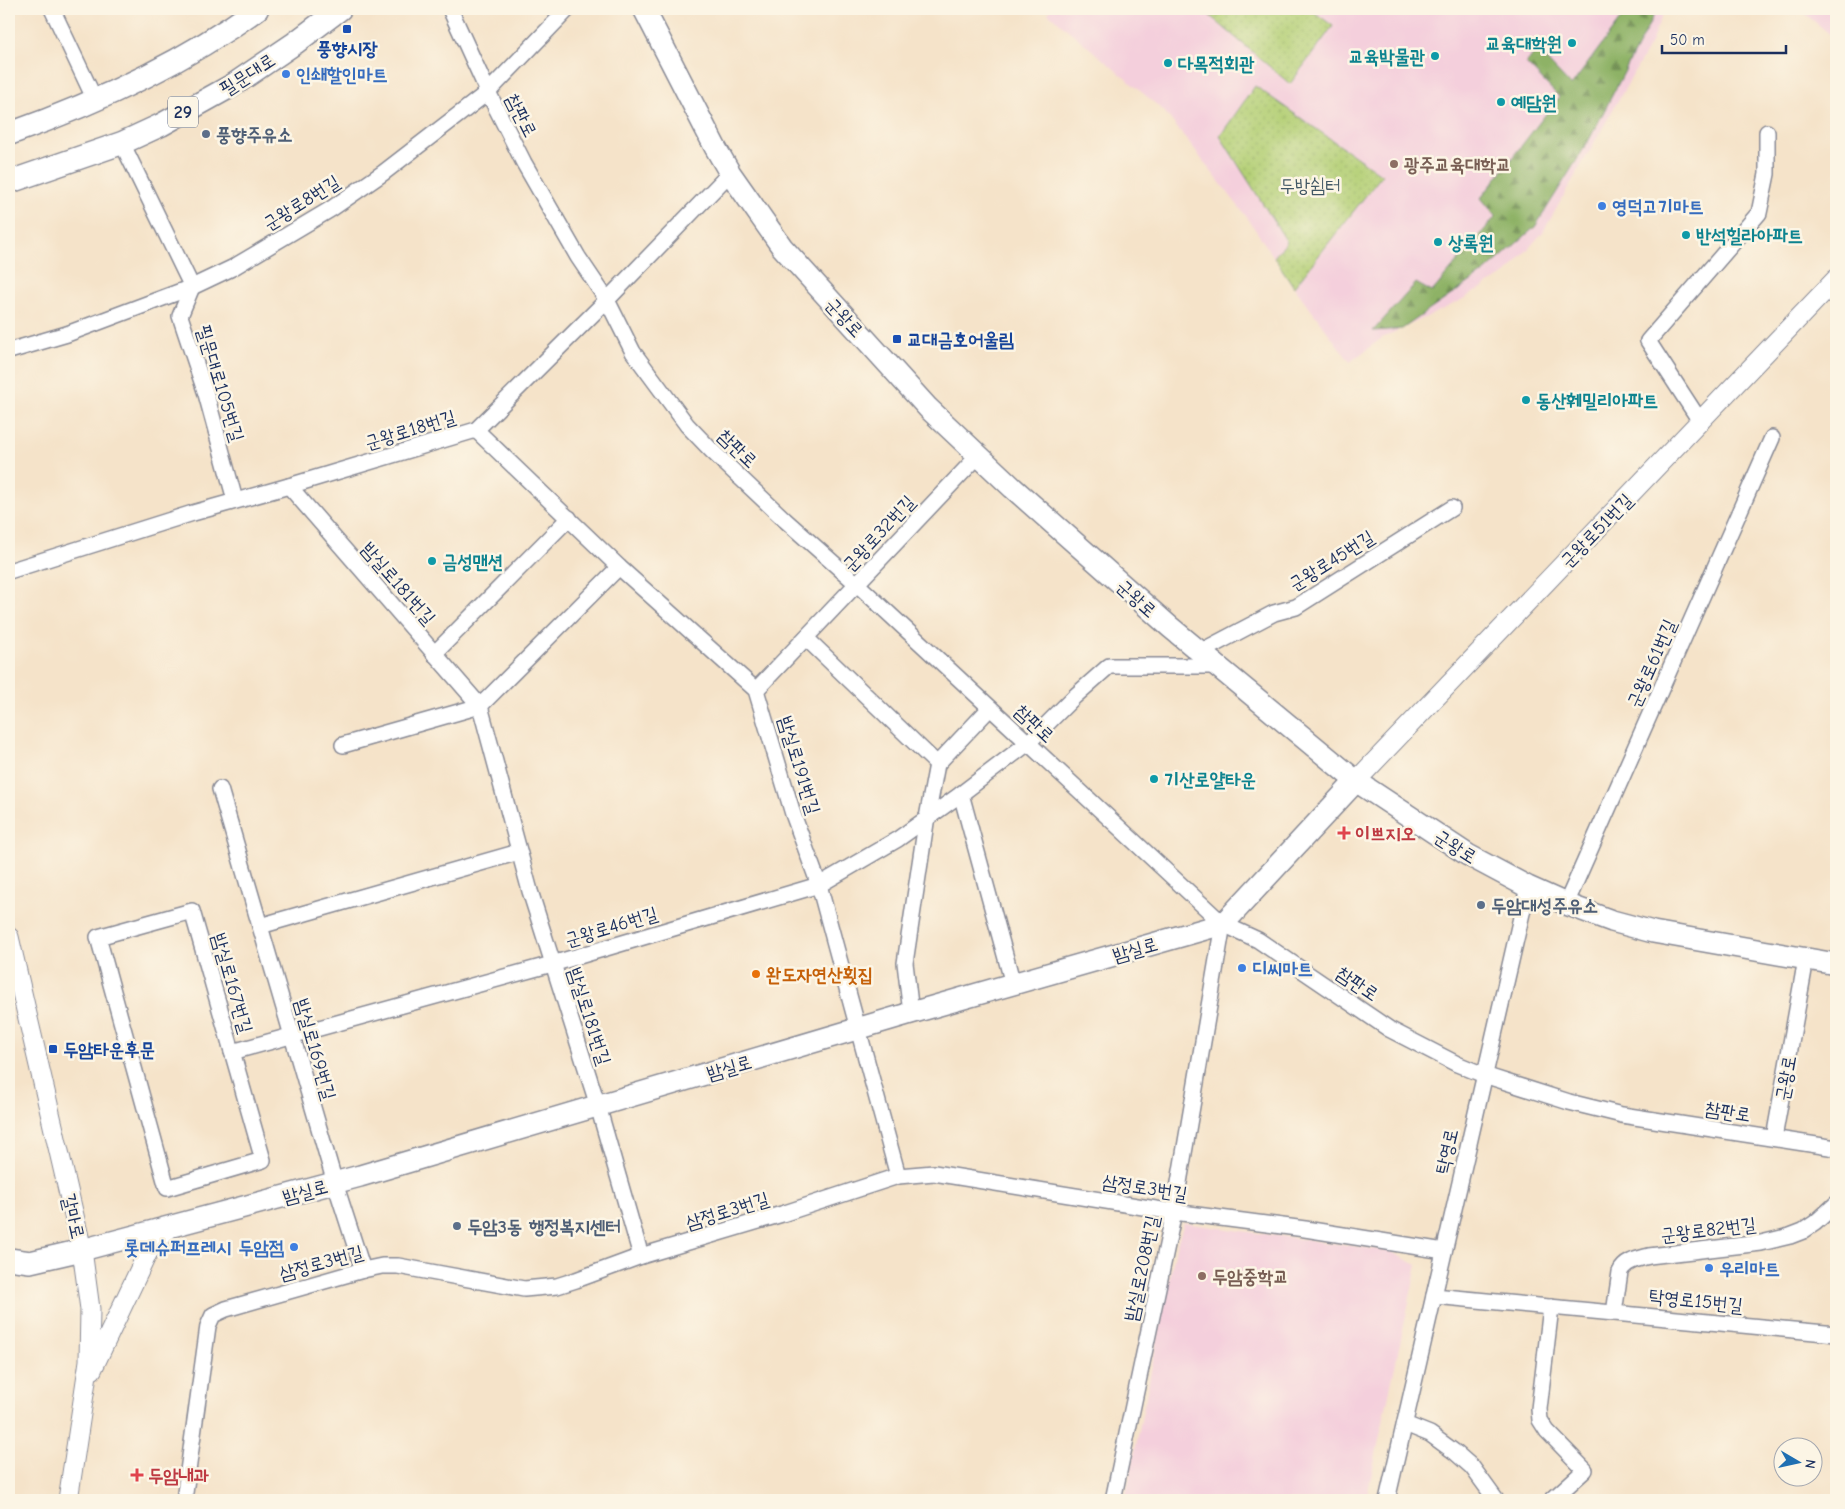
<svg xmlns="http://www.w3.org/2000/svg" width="1845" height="1509" font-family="'Comic Neue','Poor Story',sans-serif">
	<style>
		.built { fill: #f4cfdc }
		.grass { fill: url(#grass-dots); stroke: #677f6a }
		.forest { fill: url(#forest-firs); stroke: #547062 }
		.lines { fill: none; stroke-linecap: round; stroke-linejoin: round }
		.minor-casing { stroke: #888994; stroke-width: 18 }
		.tertiary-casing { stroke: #888994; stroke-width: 21 }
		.secondary-casing { stroke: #888994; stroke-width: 24 }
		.primary-casing { stroke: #888994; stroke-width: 25 }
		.minor { stroke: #fff; stroke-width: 15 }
		.tertiary { stroke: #fff; stroke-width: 19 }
		.secondary { stroke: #fff; stroke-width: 21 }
		.primary { stroke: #fff; stroke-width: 22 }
		.transit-dot { fill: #1a4fb4; stroke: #fcf5e5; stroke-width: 2 }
		.culture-dot { fill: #0f9aa8; stroke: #fcf5e5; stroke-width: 2 }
		.shop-dot { fill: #3f7fe0; stroke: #fcf5e5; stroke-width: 2 }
		.service-dot { fill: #5c6f8a; stroke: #fcf5e5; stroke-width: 2 }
		.education-dot { fill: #8d6e63; stroke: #fcf5e5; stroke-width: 2 }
		.health-dot { fill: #e0444e; stroke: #fcf5e5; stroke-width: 2 }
		.food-dot { fill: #e8710a; stroke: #fcf5e5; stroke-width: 2 }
		.labels { text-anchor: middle; stroke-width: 5; stroke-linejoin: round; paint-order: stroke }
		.shield { fill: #fcf5e5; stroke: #5e6a86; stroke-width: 1 }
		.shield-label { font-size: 18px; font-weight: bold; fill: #1b2f5e }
		.culture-label { font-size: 19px; font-weight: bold; fill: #0d838f; stroke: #fcf5e5; text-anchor: start }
		.transit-label { font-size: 19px; font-weight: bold; fill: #164399; stroke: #fcf5e5; text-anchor: start }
		.street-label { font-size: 19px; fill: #1b2f5e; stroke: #fcf5e5 }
		.shop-label { font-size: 19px; font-weight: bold; fill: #366cbe; stroke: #fcf5e5; text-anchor: start }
		.service-label { font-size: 19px; font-weight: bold; fill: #4e5e75; stroke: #fcf5e5; text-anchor: start }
		.education-label { font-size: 19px; font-weight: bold; fill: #785e54; stroke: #fcf5e5; text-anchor: start }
		.park-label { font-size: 19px; fill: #415764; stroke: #fcf5e5 }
		.health-label { font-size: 19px; font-weight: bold; fill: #be3a42; stroke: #fcf5e5; text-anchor: start }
		.food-label { font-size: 19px; font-weight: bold; fill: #c56008; stroke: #fcf5e5; text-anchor: start }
	</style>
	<defs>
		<pattern id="grass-dots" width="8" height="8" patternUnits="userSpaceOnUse" patternTransform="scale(1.25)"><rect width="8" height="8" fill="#b3cf75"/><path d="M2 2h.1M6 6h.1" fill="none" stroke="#99b268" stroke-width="1.8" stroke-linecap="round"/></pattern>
		<pattern id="forest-firs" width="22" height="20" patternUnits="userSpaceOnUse" patternTransform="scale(1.25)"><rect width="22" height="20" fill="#8eb266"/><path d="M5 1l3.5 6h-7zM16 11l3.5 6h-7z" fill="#739157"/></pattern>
	</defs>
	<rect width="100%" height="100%" fill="#fcf5e5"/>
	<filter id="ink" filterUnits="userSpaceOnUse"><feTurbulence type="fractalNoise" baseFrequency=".02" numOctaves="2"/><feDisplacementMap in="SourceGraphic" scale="10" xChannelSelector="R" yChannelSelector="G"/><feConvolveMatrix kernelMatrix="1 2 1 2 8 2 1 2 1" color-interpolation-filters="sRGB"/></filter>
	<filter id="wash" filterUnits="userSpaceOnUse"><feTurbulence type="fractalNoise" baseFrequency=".0096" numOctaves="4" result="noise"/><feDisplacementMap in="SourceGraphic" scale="20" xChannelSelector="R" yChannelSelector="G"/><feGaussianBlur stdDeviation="1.12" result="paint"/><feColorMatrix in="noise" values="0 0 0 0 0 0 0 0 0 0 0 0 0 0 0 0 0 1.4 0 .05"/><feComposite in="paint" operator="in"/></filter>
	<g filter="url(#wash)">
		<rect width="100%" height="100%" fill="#f5e3c9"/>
		<!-- built -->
		<g class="built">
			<path d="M1051,9h614l-15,36 -107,187 -37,42 -50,29 -74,35 -32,24 -56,-75 -48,-71 -82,-105 -116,-98z"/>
			<path d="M1799,9h37v30z"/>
			<path d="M1184,1223l205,28 28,14 -51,235h-241l51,-253z"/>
		</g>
		<!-- grass -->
		<g class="grass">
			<path d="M1202,9h108l23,17 -43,58z"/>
			<path d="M1255,86l127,89 -88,112 -20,-30 13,-15 -67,-106z"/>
		</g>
		<!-- forest -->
		<path class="forest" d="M1628,9h29l-69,133 -53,85 -52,46 -81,56 -29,2 43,-48 16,9 64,-76 -15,-18 78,-101 -33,-34 11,-13 34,36z"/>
	</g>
	<g filter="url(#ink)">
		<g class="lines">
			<defs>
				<g id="minor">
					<path d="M52,9l43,91"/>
					<path d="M450,9l38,83 36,71 54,94 29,43 26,52 54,73 25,26 73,69 72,64 366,340 35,16 131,89 68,35 27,11 85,27 53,13 214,33"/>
					<path d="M122,143l70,144 -12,29 26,78 29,106"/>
					<path d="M9,351l58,-17 125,-47 40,-19 99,-59 52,-36 105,-81 80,-83"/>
					<path d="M1700,421l-52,-80 111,-128 8,-39v-42"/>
					<path d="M476,430l143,137 137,123 37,124 26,71 79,291"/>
					<path d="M289,486l191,220 50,185 68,215 43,150"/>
					<path d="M9,571l184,-58 96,-27 187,-56 131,-130 123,-127"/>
					<path d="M806,638l131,126"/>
					<path d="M1200,652l74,-39 22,-6 156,-99"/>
					<path d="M434,654l135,-136"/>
					<path d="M756,690l222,-234"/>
					<path d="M343,745l137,-39 139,-139"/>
					<path d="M220,789l115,394 28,87"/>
					<path d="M961,794l52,190"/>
					<path d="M1566,904l206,-466"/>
					<path d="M192,911l71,249 -96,28 -69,-251z"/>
					<path d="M260,926l259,-74"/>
					<path d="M911,1013l-6,-50 21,-140 11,-59 53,-56"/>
					<path d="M232,1052l320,-88 267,-79 79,-46 63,-45 67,-51 46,-46 35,-31h108"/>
					<path d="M1774,1138l32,-179"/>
					<path d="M1434,1296l402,38"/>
					<path d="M1551,1307l-12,102 1,11 7,11 38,39 -33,30"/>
					<path d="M1614,1313l6,-41c5,-11 18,-13 29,-16l112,-13 29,-7 13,-5 12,-8 21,-19"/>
					<path d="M1405,1424l25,10 26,19 16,14 24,33"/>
					<path d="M184,1500l24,-174 5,-11 13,-6 137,-39 19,-4h16l126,23 33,-3 19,-6 65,-24 141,-42 116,-38 36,-3 240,39 131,17 139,22"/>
					<path d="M1113,1500l61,-288 49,-288"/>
					<path d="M1387,1500l141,-613"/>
				</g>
				<g id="tertiary">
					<path d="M1356,781l480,-502"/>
					<path d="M9,937l73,313 8,59 -1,52 -21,139"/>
					<path d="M92,1370l56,-118 22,-25"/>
				</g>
				<g id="secondary">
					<path d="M644,9l71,138 15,26 52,74 146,161 85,80 157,139 186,154 112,74 60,32 38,17 46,17 41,11 183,32"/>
					<path d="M9,1259l21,3 52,-12 278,-74 551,-163 312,-89 133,-143"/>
				</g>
				<g id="primary">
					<path d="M9,134c87,-31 173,-70 248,-125"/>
					<path d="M9,182l113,-39 39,-18 72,-40 62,-42 45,-34"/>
				</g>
			</defs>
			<!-- minor casing -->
			<use href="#minor" class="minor-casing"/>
			<!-- tertiary casing -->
			<use href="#tertiary" class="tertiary-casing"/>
			<!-- secondary casing -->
			<use href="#secondary" class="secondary-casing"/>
			<!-- primary casing -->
			<use href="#primary" class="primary-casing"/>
			<!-- minor -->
			<use href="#minor" class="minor"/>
			<!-- tertiary -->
			<use href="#tertiary" class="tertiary"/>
			<!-- secondary -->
			<use href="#secondary" class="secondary"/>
			<!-- primary -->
			<use href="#primary" class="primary"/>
		</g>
	</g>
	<!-- markers -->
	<g class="transit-dot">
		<rect x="342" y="24" width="10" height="10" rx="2.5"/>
		<rect x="892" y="334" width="10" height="10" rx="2.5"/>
		<rect x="48" y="1044" width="10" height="10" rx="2.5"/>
	</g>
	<g class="culture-dot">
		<circle cx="1572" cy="43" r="5"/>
		<circle cx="1435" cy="56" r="5"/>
		<circle cx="1168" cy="63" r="5"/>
		<circle cx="1501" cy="102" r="5"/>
		<circle cx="1686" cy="235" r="5"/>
		<circle cx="1438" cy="242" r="5"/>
		<circle cx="1526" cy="400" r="5"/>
		<circle cx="432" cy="561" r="5"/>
		<circle cx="1154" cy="779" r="5"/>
	</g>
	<g class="shop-dot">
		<circle cx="286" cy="74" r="5"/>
		<circle cx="1602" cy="206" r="5"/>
		<circle cx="1242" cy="968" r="5"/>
		<circle cx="294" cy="1247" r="5"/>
		<circle cx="1709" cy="1268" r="5"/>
	</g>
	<g class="service-dot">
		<circle cx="206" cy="134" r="5"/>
		<circle cx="1481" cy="905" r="5"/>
		<circle cx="457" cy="1226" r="5"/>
	</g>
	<g class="education-dot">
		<circle cx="1394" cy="164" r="5"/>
		<circle cx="1202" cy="1276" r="5"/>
	</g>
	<g class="health-dot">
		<path d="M1341.5 825.5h5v5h5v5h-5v5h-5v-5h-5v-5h5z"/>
		<path d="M134.5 1467.5h5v5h5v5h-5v5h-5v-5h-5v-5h5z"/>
	</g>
	<circle class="food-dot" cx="756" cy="974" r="5"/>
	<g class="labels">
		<!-- shield labels -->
		<rect class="shield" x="168" y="96.5" width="30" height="31" rx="4"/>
		<g class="shield-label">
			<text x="183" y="118">29</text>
		</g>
		<!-- culture labels -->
		<g class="culture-label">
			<text x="1562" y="50" text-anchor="end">교육대학원</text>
			<text x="1425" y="63" text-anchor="end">교육박물관</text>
			<text x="1178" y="70">다목적회관</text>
			<text x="1511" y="109">예담원</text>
			<text x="1696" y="242">반석힐라아파트</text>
			<text x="1448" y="249">상록원</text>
			<text x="1536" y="407">동산훼밀리아파트</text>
			<text x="442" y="568">금성맨션</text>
			<text x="1164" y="786">기산로얄타운</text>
		</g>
		<!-- transit labels -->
		<g class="transit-label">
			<text x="347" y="55" text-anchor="middle">풍향시장</text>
			<text x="907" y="346">교대금호어울림</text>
			<text x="63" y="1056">두암타운후문</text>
		</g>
		<!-- street labels -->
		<g class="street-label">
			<text transform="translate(247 74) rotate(-33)" y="7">필문대로</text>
			<text transform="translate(522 115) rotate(63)" y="7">참판로</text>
			<text transform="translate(301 202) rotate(-32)" y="7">군왕로8번길</text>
			<text transform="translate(845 317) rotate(47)" y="7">군왕로</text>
			<text transform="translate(221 383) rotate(73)" y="7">필문대로105번길</text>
			<text transform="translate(410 429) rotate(-17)" y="7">군왕로18번길</text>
			<text transform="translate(738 448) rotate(44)" y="7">참판로</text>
			<text transform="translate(1596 530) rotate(-46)" y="7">군왕로51번길</text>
			<text transform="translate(878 533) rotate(-47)" y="7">군왕로32번길</text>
			<text transform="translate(1331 560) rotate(-32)" y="7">군왕로45번길</text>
			<text transform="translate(399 583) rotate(49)" y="7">밤실로181번길</text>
			<text transform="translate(1137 598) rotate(42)" y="7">군왕로</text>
			<text transform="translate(1651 663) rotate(-66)" y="7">군왕로61번길</text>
			<text transform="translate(1035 723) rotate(43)" y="7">참판로</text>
			<text transform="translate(800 765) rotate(73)" y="7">밤실로191번길</text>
			<text transform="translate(1456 846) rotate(32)" y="7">군왕로</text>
			<text transform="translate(611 926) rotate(-17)" y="7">군왕로46번길</text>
			<text transform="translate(1135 949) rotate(-16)" y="7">밤실로</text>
			<text transform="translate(233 983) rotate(74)" y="7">밤실로167번길</text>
			<text transform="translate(1358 983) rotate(34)" y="7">참판로</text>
			<text transform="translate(590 1016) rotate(72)" y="7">밤실로181번길</text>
			<text transform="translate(316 1049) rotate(74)" y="7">밤실로169번길</text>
			<text transform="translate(729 1067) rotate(-16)" y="7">밤실로</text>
			<text transform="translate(1785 1078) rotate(-80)" y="7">군왕로</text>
			<text transform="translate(1728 1111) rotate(9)" y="7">참판로</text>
			<text transform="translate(1446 1151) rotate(-77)" y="7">탁영로</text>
			<text transform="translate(1145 1187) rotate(9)" y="7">삼정로3번길</text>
			<text transform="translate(305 1191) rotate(-15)" y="7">밤실로</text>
			<text transform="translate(727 1210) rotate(-17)" y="7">삼정로3번길</text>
			<text transform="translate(74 1216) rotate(77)" y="7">갈마로</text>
			<text transform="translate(1708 1229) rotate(-7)" y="7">군왕로82번길</text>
			<text transform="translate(321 1262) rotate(-15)" y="7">삼정로3번길</text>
			<text transform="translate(1141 1268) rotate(-78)" y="7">밤실로208번길</text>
			<text transform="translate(1696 1300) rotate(6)" y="7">탁영로15번길</text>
		</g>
		<!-- shop labels -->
		<g class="shop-label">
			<text x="296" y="81">인쇄할인마트</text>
			<text x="1612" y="213">영덕고기마트</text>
			<text x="1252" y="975">디씨마트</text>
			<text x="284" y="1254" text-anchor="end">롯데슈퍼프레시 두암점</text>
			<text x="1719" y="1275">우리마트</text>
		</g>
		<!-- service labels -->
		<g class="service-label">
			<text x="216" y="141">풍향주유소</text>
			<text x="1491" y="912">두암대성주유소</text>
			<text x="467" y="1233">두암3동 행정복지센터</text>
		</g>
		<!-- education labels -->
		<g class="education-label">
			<text x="1404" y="171">광주교육대학교</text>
			<text x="1212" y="1283">두암중학교</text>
		</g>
		<!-- park labels -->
		<g class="park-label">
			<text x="1310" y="192">두방쉼터</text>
		</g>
		<!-- health labels -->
		<g class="health-label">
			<text x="1355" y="840">이쁘지오</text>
			<text x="148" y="1482">두암내과</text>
		</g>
		<!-- food labels -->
		<g class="food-label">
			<text x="766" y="981">완도자연산횟집</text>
		</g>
	</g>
	<!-- margin -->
	<rect width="1845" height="1509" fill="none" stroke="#fcf5e5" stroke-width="30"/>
	<!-- north arrow -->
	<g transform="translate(1798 1462) rotate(99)"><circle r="24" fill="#fcf5e5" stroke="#a2a6af"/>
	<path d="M0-4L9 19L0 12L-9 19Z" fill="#1f6fb2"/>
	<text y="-8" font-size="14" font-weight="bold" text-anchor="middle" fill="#1b2f5e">N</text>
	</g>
	<!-- scale -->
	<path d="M1662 45v8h124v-8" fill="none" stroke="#1b2f5e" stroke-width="2.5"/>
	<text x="1670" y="45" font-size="15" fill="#1b2f5e" stroke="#fcf5e5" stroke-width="4" paint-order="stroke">50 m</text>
</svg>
